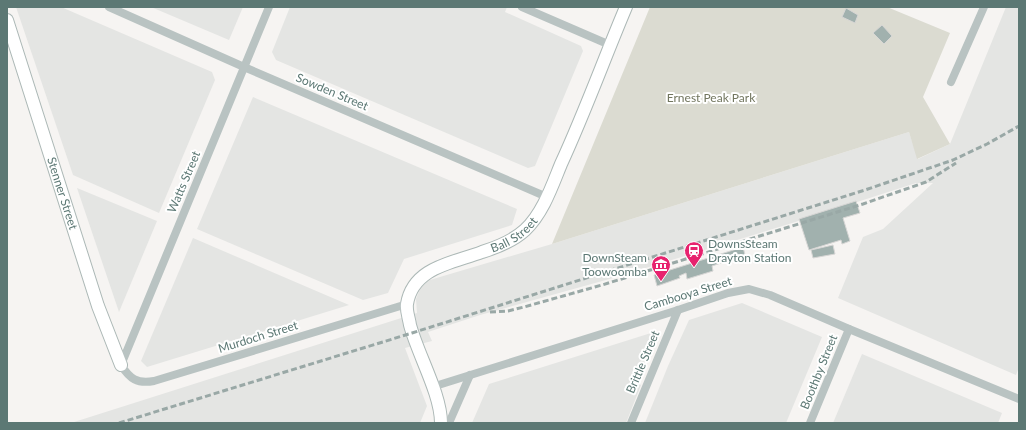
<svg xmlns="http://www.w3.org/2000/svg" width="1026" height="430" font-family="Lato,sans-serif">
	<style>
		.built { fill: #e4e5e3 }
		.green { fill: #dbdbd1 }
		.building { fill: #a1b1ae; stroke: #d7d6d5 }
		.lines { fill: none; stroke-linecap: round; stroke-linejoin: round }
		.secondary-casing { stroke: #acb8b6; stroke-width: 14 }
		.street { stroke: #b9c3c2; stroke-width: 8 }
		.secondary { stroke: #fff; stroke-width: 12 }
		.rail { stroke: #99a8a6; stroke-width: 3; stroke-dasharray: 6 3; stroke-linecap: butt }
		.labels { text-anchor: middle; stroke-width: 4; stroke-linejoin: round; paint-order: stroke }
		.street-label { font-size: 12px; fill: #5c7874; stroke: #fff }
		.park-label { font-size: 12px; fill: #72765f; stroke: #fff }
		.poi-label { font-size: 12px; fill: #5c7874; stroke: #fff; text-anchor: start }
	</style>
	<rect width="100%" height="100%" fill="#f6f4f2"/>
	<!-- built -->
	<g class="built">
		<path d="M16,7h45l151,65 3,8 -56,133 -86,-38z"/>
		<path d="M151,7h92l-14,33z"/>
		<path d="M290,7h217l-2,5 76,34 2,5 -48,115 -7,2 -252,-108 -4,-8z"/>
		<path d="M1006,7h13v360l-3,8 -178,-77 25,-61 20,-8 50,-46h-17l-127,41 -176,54 -133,37 -52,17 4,9 -27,7 22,58 -7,17h-349l346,-110 -1,-14 7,-17 129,-38 357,-112 9,27 32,-15z"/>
		<path d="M253,97l264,112 -5,16 -108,34 -16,34 -25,7 -166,-71z"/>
		<path d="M77,188l80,33 -38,91z"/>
		<path d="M193,238l156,67 -202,62 -6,-6z"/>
		<path d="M742,303l80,34 -36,86h-141l23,-57 21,-46z"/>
		<path d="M651,333l3,3v4l-18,43 5,2 -15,38h-154l17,-39z"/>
		<path d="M862,354l140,59 -4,10h-165z"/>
	</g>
	<!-- green -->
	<path class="green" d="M650,7h237l63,26 -27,64 27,47 -33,15 -8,-27 -357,112z"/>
	<!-- building -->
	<g class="building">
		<path d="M846,8l12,7 -3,8 -13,-6z"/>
		<path d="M882,25l10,11 -8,8 -11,-11z"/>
		<path d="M856,201l4,12 -17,5 7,23 -8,3 -1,-4 -32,10 -10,-31z"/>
		<path d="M833,245l2,9 -22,4 -2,-8z"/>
		<path d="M743,247l2,8 -33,11 1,5 -26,8 -1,-6 -7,3 1,2 -23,8 -3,-11z"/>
	</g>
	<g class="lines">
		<defs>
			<g id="secondary">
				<path id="s1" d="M7,20l91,286 23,59"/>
				<path id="s2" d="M441,423c0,-29 -23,-68 -31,-98 -1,-7 -4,-14 -3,-21 6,-37 46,-41 75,-52 16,-5 31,-11 43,-22 18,-17 27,-44 36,-66 24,-52 43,-105 65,-157"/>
			</g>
		</defs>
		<!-- secondary casing -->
		<use href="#secondary" class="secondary-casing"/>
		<!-- street -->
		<g class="street">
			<path d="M109,7l135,60 303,130"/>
			<path d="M269,7l-148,358c9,14 16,19 33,16l253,-77"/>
			<path d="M522,7l88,38"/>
			<path d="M951,82l33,-75"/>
			<path d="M432,387l246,-77 50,-17 21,-4 21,6 79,34 170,70"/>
			<path d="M449,423l21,-48"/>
			<path d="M631,423l47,-113"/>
			<path d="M810,423l39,-94"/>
		</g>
		<!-- secondary -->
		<use href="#secondary" class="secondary"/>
		<!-- rail -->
		<g class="rail">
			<path d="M490,312l18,-1 16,-4 78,-22 261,-81 63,-22 30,-19"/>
			<path d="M119,423l293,-90 453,-143 88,-30 34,-16 32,-18"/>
		</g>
	</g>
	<!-- icons -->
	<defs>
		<symbol id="station-pin" viewBox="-11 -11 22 30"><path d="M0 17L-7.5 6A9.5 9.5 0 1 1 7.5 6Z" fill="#e7226e" stroke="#fff"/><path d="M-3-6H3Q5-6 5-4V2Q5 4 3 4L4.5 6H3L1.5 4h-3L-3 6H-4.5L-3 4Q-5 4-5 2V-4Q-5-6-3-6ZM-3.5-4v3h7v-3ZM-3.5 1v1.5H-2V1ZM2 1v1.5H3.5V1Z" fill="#fff"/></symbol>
		<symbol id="museum-pin" viewBox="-11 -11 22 30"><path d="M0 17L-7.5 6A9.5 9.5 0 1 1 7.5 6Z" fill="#e7226e" stroke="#fff"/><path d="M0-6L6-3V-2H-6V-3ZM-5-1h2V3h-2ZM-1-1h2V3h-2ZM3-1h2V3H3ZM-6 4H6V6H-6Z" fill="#fff"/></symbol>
	</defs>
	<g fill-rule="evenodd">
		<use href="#station-pin" x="683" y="240" width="22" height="30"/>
		<use href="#museum-pin" x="650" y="254" width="22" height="30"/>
	</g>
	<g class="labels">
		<!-- street labels -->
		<g class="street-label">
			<text transform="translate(332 92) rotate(23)" y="4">Sowden Street</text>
			<text transform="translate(184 182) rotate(-67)" y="4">Watts Street</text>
			<text dy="4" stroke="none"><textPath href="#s1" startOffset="182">Stenner Street</textPath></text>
			<text dy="4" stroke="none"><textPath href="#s2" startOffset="258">Ball Street</textPath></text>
			<text transform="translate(688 294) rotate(-17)" y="4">Cambooya Street</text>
			<text transform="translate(258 337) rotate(-17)" y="4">Murdoch Street</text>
			<text transform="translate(643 362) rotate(-67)" y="4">Brittle Street</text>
			<text transform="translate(819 372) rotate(-68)" y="4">Boothby Street</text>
		</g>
		<!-- park labels -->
		<g class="park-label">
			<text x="711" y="102">Ernest Peak Park</text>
		</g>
		<!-- poi labels -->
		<g class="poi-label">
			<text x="708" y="248">DownsSteam<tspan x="708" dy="14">Drayton Station</tspan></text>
			<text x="647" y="262" text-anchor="end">DownSteam<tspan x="647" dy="14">Toowoomba</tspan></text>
		</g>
	</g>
	<!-- border -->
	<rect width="1026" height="430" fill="none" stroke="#5c7874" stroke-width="16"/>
</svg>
